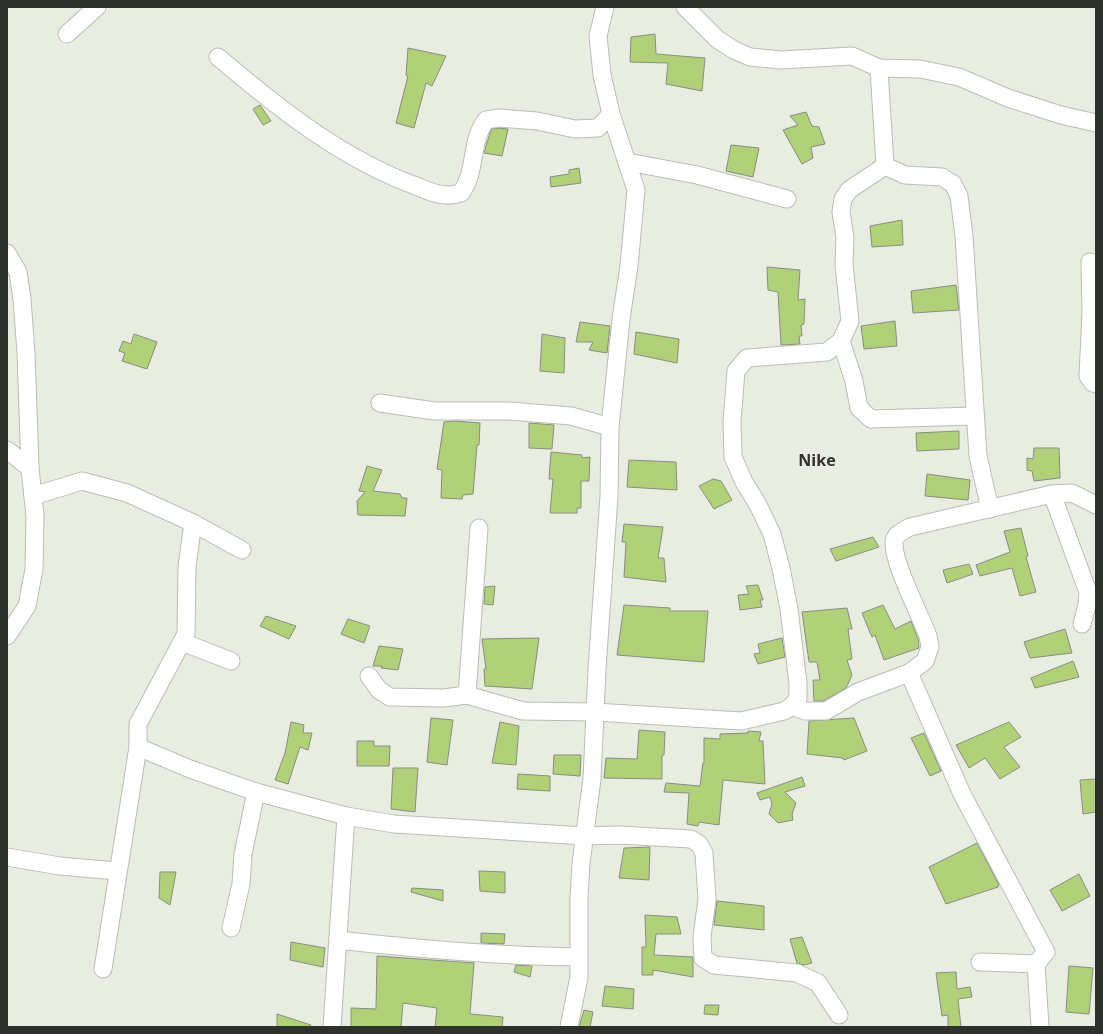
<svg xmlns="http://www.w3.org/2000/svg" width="1103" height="1034" font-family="'Open Sans',sans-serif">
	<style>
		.building { fill: #b1d178; stroke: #888d82 }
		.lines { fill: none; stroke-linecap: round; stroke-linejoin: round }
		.minor-casing { stroke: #b9beb2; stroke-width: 19 }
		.minor { stroke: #fff; stroke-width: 17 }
		.labels { text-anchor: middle; stroke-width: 4; stroke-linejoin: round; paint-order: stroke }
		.district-label { font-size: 16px; font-weight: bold; fill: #2e302c; stroke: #e9ede1 }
	</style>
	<rect width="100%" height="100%" fill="#e9ede1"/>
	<!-- building -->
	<g class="building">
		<path d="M655,34l1,20 49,4 -3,33 -36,-7 2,-21 -38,-1 1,-25z"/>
		<path d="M408,48l38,8 -14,30 -6,-3 -12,45 -18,-5 12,-47 -2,-1z"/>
		<path d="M260,105l11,16 -8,4 -10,-16z"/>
		<path d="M806,112l6,14 7,1 6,17 -14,3 2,11 -11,6 -19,-34 15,-5 -8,-9z"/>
		<path d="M499,128l9,1 -6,27 -18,-3 6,-20 2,-4z"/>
		<path d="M731,145l28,3 -6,29 -27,-6z"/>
		<path d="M579,168l2,15 -30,4 -1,-10 19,-3v-4z"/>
		<path d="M902,220l1,25 -31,2 -2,-21z"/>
		<path d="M767,267l33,3 -2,30 7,-1 -1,25 -3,1 1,11h-3l1,8 -19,1 -3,-53 -10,-2z"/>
		<path d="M956,285l3,25 -46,3 -2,-22z"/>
		<path d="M895,321l2,25 -33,3 -3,-23z"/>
		<path d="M580,322l30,4 -3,27 -18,-3 4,-8h-17z"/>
		<path d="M636,332l43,7 -2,24 -43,-9z"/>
		<path d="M134,334l23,8 -10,27 -25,-8 3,-8 -6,-2 4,-10 8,3z"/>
		<path d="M542,334l23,4 -1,35 -24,-2z"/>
		<path d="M455,421l25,2 -1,22h-2l-4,49 -10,1 -1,4 -21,-1 1,-28 -5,-1 7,-47z"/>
		<path d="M529,423l25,2 -2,24 -23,-1z"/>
		<path d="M959,431v18l-42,2 -1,-18z"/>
		<path d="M1034,448h25l1,30 -26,3 -2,-10 -5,-1v-12l6,1z"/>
		<path d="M551,452l31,3v3l8,-1 -1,24h-8v27h-4v5h-27l3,-34h-4z"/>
		<path d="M629,460l47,2 1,28 -50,-3z"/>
		<path d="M367,466l15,4 -9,21 27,3 2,4h5l-2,18 -47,-1 -1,-14 8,-9 -6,-1z"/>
		<path d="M927,474l43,6 -2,20 -43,-4z"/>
		<path d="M713,479l8,2 11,19 -18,9 -15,-23z"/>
		<path d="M624,524l39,3 -5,31h6l2,24 -42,-5 2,-35h-4z"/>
		<path d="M1021,528l7,28 -2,1 10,35 -16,4 -8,-28 -32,8 -4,-11 34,-13 -6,-21z"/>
		<path d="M873,537l6,10 -43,14 -6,-12z"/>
		<path d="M969,564l4,10 -26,9 -4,-13z"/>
		<path d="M758,585l5,15h-3l2,7 -22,3 -2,-15 11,-1 -3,-8z"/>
		<path d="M495,586l-2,19 -9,-1 1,-17z"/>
		<path d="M624,605l46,3v3h38l-4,51 -87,-7z"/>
		<path d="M883,605l12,24 16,-8 7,18 1,9 -35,12 -9,-25 -3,2 -10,-24z"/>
		<path d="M847,608l5,21h-4l4,30 -5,1 5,15 -6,13 -23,13h-9l-1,-21h7l-3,-18h-8l-7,-50z"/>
		<path d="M266,616l30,10 -7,13 -29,-13z"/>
		<path d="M348,619l22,7 -6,17 -23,-9z"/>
		<path d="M1065,629l7,24 -42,5 -6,-16z"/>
		<path d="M539,638l-7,51 -47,-3 -1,-17h2l-4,-30z"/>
		<path d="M782,638l3,19 -27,7 -4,-10 6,-1 -2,-9z"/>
		<path d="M379,646l24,3 -5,21 -17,-2 1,-2h-9z"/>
		<path d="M1073,661l6,16 -44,11 -4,-10z"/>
		<path d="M431,718l22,2 -6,45 -20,-3z"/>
		<path d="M854,718l13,33 -23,9 -1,-2 -36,-4 2,-33z"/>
		<path d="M291,722l13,3 -1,8h9l-4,17 -8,-3 -12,37 -13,-4 10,-27z"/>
		<path d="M500,722l19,4 -3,39 -24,-2z"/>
		<path d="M1009,722l12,15 -17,10 16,20 -20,12 -15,-21 -16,10 -13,-23z"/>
		<path d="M639,730l26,2 -1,23h-2v24l-58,-1 2,-20 31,1z"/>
		<path d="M748,731l13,1 -2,9h4l2,43 -42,-4 -4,45 -20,-3 -1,4 -11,-2 2,-31 -25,-1 2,-9 34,3 3,-23h1v-25l16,1v-5l28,-1z"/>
		<path d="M924,733l17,38 -11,5 -19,-38z"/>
		<path d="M357,741h17v5h16l-1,20h-32z"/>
		<path d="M554,755h27l-1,21 -27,-2z"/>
		<path d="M393,768h25l-3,44 -24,-3z"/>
		<path d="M518,774l32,2v15l-33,-2z"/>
		<path d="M802,777l3,9 -20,6 11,11 -4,11 1,6 -15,3 -9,-9 3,-10 -2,-7 -10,3 -3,-7z"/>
		<path d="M1096,779v33l-13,2 -3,-34z"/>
		<path d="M977,843l22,42 -1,2 -52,17 -17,-37z"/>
		<path d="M650,847l-1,33 -30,-2 5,-30z"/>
		<path d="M479,871l26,1v21l-25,-2z"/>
		<path d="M160,872h16l-6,33 -11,-7z"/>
		<path d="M1079,874l11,22 -28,15 -12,-21z"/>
		<path d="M412,888l31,2v11l-32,-9z"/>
		<path d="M717,901l47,5v24l-50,-5z"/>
		<path d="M645,915l32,2 4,17h-25l-2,21 39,2v20l-40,-7v5h-11v-28h4z"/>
		<path d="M481,933l24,1 -1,10 -23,-1z"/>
		<path d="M802,937l10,26 -8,2 -7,-2 -7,-24z"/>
		<path d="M291,942l34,6 -2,19 -33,-7z"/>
		<path d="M377,956l97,7 -4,51 33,3 -1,10h-67l2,-19 -34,-5 -2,24h-50v-19l25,1z"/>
		<path d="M516,965l16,1 -2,11 -16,-5z"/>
		<path d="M1069,966l24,2 -4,46 -23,-2z"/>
		<path d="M956,972l1,17 13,-2 2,10 -14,2 3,28h-13v-12l-6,1 -6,-43z"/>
		<path d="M605,986l29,3 -1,20 -31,-3z"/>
		<path d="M705,1005h14l-1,10 -14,-1z"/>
		<path d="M584,1010l9,2 -3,15h-11z"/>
		<path d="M277,1014l34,11 -1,2h-33z"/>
	</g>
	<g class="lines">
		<defs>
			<g id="minor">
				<path d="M685,7l32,32 17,11 16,7 31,3 71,-4 27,12 41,1 39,8 49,21 53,17 35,8"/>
				<path d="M67,34l30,-27"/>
				<path d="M218,57c60,51 124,102 198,129 10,4 22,10 33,9 3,0 8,-1 12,-2 16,-22 9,-52 25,-73l13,-2 38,3 38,8 23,-1 13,-14"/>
				<path d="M879,68l6,98"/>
				<path d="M628,162l69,13 90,24"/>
				<path d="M885,166l20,9 37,2 11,7 6,12 5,40 14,220 12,53"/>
				<path d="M7,253l11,19 4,27 4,54 4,115 5,48 -1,53 -7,37 -20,30"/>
				<path d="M1090,262l1,51 -3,63 5,7 3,1"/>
				<path d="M841,341l13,40 5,27 12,11 104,-3"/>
				<path d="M380,403l54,8h75l62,5 39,11"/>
				<path d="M7,450l23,18"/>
				<path d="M1052,494l36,98 -1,13 -5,19"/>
				<path d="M33,496l49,-15 45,12 66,30 49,27"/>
				<path d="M182,642l49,19"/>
				<path d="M909,673l53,121 84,158 -10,12 4,63"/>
				<path d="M369,676l10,14 11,7 53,1 24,-3 56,16 72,1 146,9 43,-10 8,-5 6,-8v-15l-9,-74 -8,-41 -9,-34 -15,-31 -13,-21 -11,-25 -1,-35 4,-51 11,-13 80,-6 14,-11 9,-20 -6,-56 1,-28 -4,-25 2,-13 6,-9 36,-24"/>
				<path d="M467,695l12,-167"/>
				<path d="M792,706l13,5h21l32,-19 51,-19 16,-12 5,-14 -2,-11c-8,-22 -35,-73 -34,-93 0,-9 9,-12 16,-16l142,-33 20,-1 24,12"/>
				<path d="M138,747l52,22 66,23 90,24 48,8 191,12 34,-1 72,4 8,5 5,9 3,46 -5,38 1,21 11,7 83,8 21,10 21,32"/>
				<path d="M7,857l53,9 57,5"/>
				<path d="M231,928l10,-44 2,-30 13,-62"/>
				<path d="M338,940c80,9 159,16 240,17"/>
				<path d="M980,962l56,2"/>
				<path d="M103,969l35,-222v-23l48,-90 1,-68 6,-43"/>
				<path d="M332,1027l14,-211"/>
				<path d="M569,1027l10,-50v-79l2,-35 11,-84 5,-110 12,-173 1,-69 11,-108 8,-53 7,-76 -25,-76 -9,-39 -4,-39 7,-29"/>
			</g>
		</defs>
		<!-- minor casing -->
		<use href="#minor" class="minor-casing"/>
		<!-- minor -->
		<use href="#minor" class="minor"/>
	</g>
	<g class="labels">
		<!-- district labels -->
		<g class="district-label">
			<text x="817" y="466">Nike</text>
		</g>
	</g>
	<!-- border -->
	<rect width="1103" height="1034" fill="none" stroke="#2e302c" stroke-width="16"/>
</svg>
